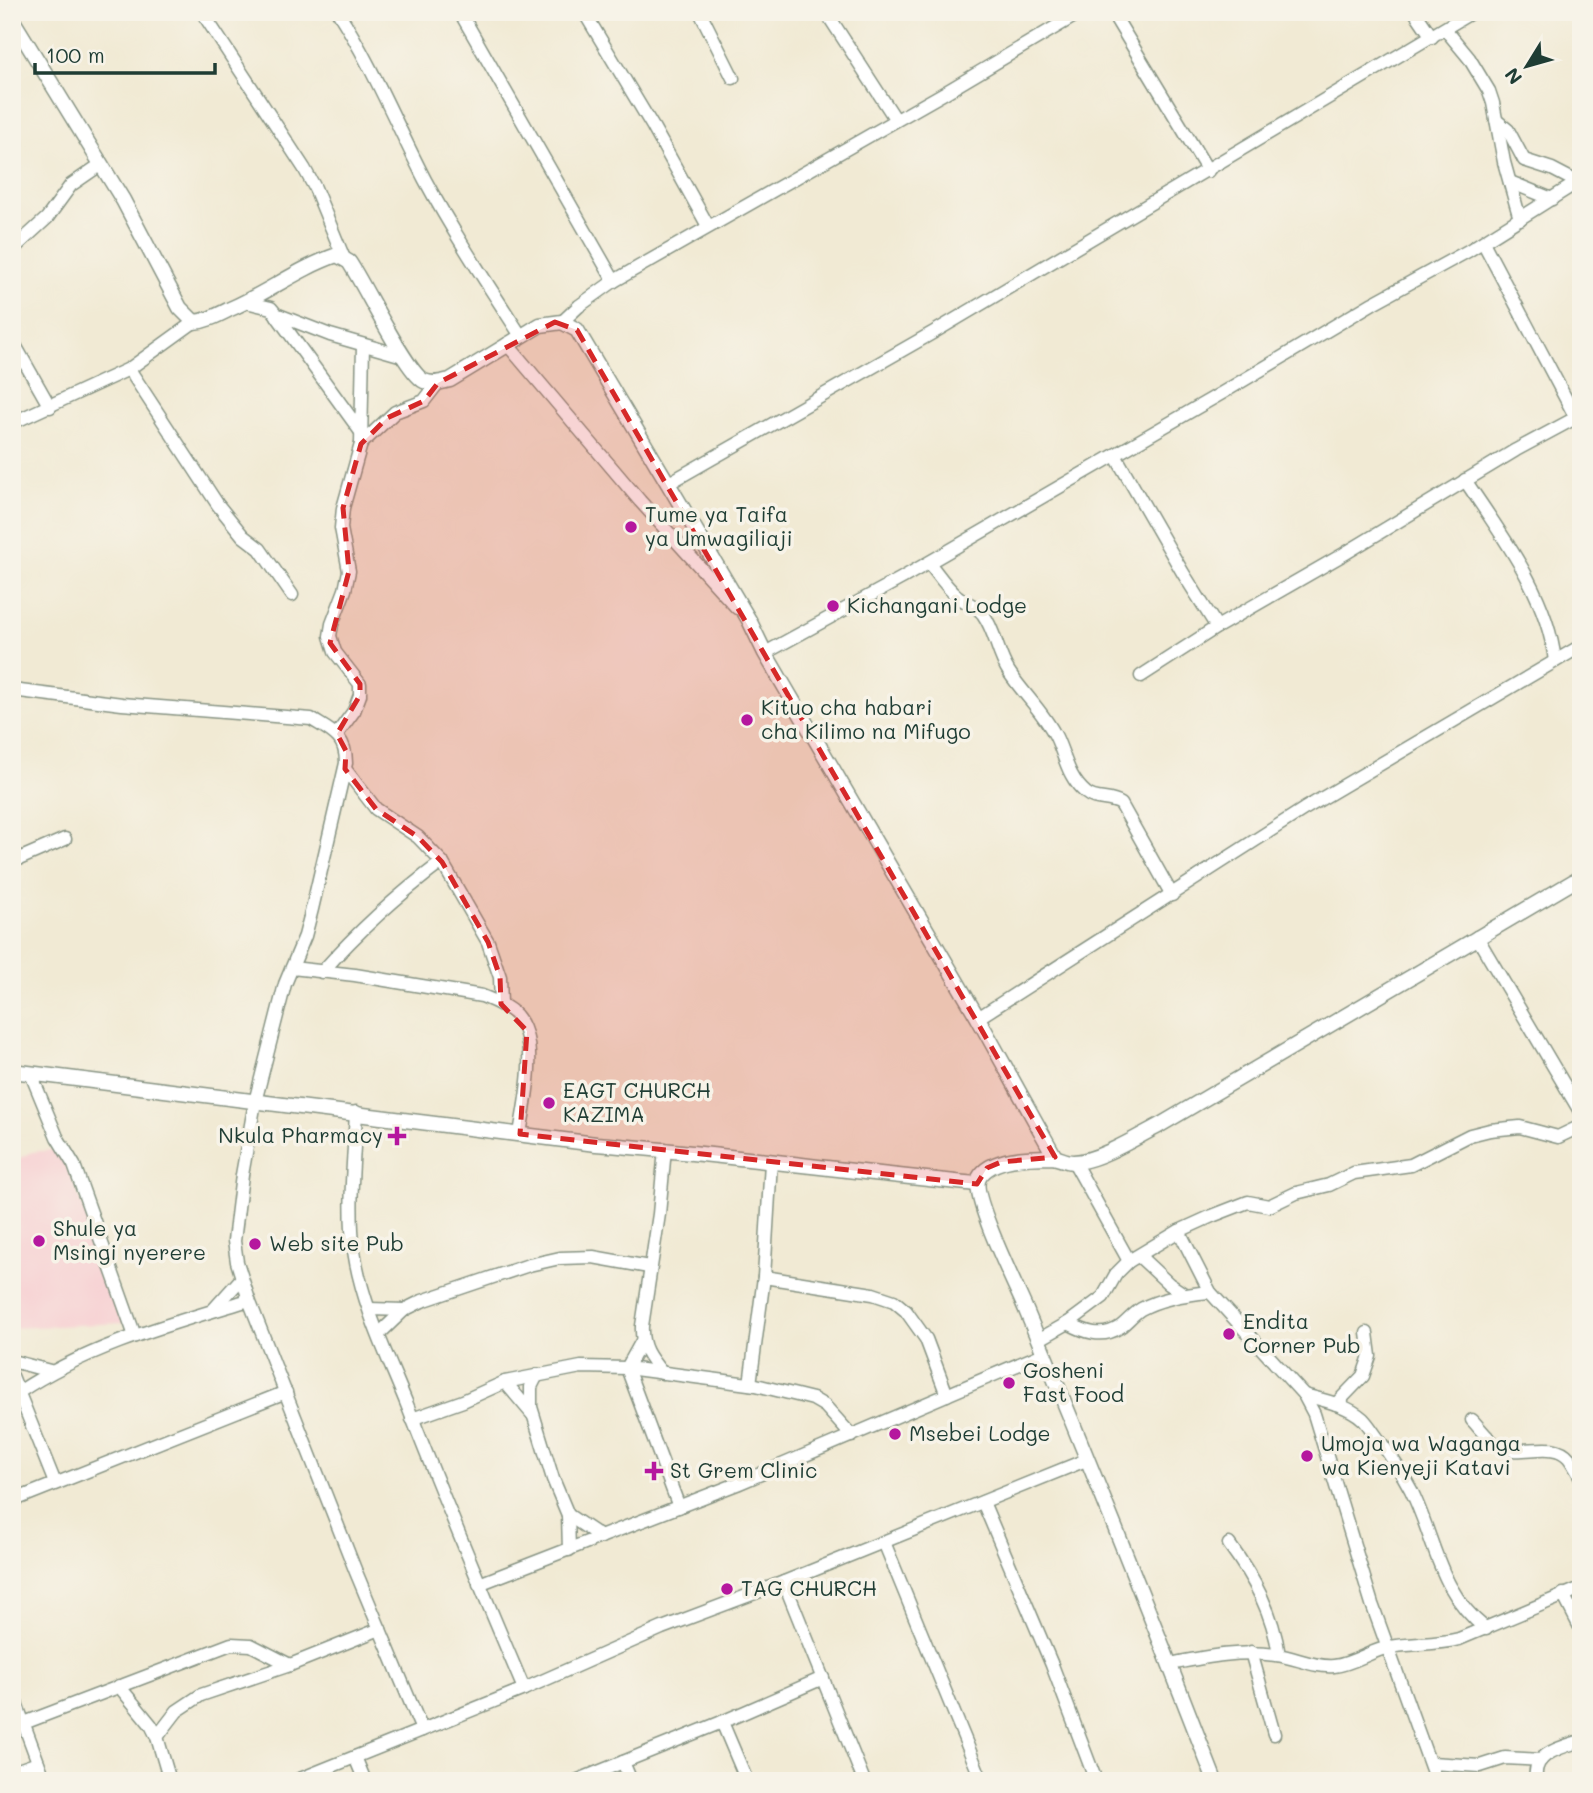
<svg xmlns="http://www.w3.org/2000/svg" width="1593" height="1793" font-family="Mali,sans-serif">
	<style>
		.built { fill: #f7cfd2 }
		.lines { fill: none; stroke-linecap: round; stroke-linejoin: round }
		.minor-casing { stroke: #889484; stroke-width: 15 }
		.tertiary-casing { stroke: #889484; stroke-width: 17 }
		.minor { stroke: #fff; stroke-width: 12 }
		.tertiary { stroke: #fff; stroke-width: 14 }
		.marked { fill: #d62828; fill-opacity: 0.2; stroke: #d62828; stroke-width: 5; stroke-dasharray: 14 9; stroke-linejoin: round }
		.poi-dot { fill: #b5179e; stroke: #f7f3e8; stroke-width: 2.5 }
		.labels { text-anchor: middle; stroke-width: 7; stroke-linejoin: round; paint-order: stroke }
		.poi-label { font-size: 21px; fill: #1f3d34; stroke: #f7f3e8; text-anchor: start }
	</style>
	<rect width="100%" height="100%" fill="#f7f3e8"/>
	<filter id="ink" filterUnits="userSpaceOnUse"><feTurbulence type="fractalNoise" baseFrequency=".0143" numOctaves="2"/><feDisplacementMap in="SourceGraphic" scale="14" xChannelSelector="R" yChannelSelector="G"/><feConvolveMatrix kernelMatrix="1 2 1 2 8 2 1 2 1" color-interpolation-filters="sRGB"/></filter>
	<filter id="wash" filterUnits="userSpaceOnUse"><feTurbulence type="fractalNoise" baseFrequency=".00686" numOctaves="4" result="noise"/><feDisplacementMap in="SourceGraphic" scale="28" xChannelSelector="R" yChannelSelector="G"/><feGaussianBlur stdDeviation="1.57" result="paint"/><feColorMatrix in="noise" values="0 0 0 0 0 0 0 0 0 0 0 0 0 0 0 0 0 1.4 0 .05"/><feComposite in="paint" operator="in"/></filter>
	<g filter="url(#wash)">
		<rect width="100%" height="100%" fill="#f1ead4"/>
		<!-- built -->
		<path class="built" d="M60,1149l45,113 20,61 -113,5v-166l20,-10z"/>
	</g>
	<g filter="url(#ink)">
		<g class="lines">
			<defs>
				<g id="minor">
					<path d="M202,12l102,156 11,20 28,68"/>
					<path d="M338,12c34,53 58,112 87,168 29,54 63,105 96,156"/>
					<path d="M460,12l154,269"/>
					<path d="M584,12l69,115 55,99"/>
					<path d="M700,12l33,66"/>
					<path d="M826,12l70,108"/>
					<path d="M1112,12l96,159"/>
					<path d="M1415,12l17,25"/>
					<path d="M1445,29l24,29 20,33 4,12 11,59 16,57"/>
					<path d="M1496,120l12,10 16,30 28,9 25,13 2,4"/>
					<path d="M1510,182l42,17"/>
					<path d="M1483,242l93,176"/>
					<path d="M12,250l35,-32 24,-33 29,-20"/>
					<path d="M246,302l25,6 5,6 54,21 73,21"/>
					<path d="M277,316l84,116"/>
					<path d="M562,322l17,-16 35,-25 332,-189 135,-80"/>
					<path d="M12,340l38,67"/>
					<path d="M507,344l133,157 97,107"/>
					<path d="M129,369l89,136 25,31 17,13 32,46"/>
					<path d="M12,423l117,-54 65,-47"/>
					<path d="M361,444l34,-32 29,-11 14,-18"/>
					<path d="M1115,455l68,118 34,54"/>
					<path d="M1465,480c37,56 82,113 90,181"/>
					<path d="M669,483l265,-151 538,-320"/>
					<path d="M929,563c9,11 17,24 28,33 8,7 19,9 26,18 13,18 14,40 26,58 15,23 34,39 47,65 9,19 12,41 30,56 9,8 24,4 35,11l51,91"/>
					<path d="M765,653l137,-75 320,-185 151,-90 95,-52 113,-71"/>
					<path d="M1141,676l76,-49 127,-73 172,-104 65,-35"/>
					<path d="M12,690l110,14 189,15c21,13 35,17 35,44l-34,146 -7,27 -20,48 -13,51 -17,67 -13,73 -8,66 3,21 12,38 107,272 66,158"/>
					<path d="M337,734l17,-23 6,-16v-11l-25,-32 -5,-16 2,-12 13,-34 4,-19 -8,-43 2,-20 18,-64 2,-99"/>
					<path d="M345,769l31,40 42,28 24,25 46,80 12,35 1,27"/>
					<path d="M12,862l53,-23"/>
					<path d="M1477,937l104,176"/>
					<path d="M292,968l63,7 127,21c12,5 25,10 34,19 24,27 9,86 4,119"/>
					<path d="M322,972c37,-42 76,-77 120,-110"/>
					<path d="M978,1018l326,-209 277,-163"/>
					<path d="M31,1074l26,63 17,28 61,171"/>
					<path d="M356,1112c-2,46 -8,94 -2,139 8,54 34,106 54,156 37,95 76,188 116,282"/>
					<path d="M1074,1162l55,99"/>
					<path d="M1179,1231l31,61 94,103 10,19 58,190 64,177"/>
					<path d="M1139,1256l30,28 15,10"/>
					<path d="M764,1277l109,17 21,7 12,10 20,28 21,56"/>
					<path d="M370,1309l34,1"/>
					<path d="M213,1310l28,-31"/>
					<path d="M1068,1323c17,9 34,16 52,4 7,-5 13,-13 21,-18 20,-11 46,-15 69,-17"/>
					<path d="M379,1334l25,-24 18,-9 107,-36 31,-7 33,-1 56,10"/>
					<path d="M1038,1340l30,-17 35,-26 13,-23 13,-13 50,-30 33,-15 36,-14 21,4 27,-13 33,-8 25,-12 57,-8 59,-30 20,-5 30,-3 38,10 23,-11"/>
					<path d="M642,1341l-15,27 52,139"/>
					<path d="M12,1361l38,10"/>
					<path d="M662,1373c-13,-16 -21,-26 -20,-47l17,-112 6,-65"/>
					<path d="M537,1375l-6,12v20l22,72 15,36 1,35"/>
					<path d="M12,1376l43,107"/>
					<path d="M505,1382l28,33"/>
					<path d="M750,1384l14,-107 7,-115"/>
					<path d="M19,1392c69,-46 151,-68 230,-92"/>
					<path d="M1304,1395c19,5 44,10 59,24 6,6 11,15 16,21 12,16 23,33 32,50 25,51 27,101 75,139"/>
					<path d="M1336,1404l27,-28 7,-20 -3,-23"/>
					<path d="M412,1419l51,-18 42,-19 76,-15 46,1 129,17 57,14 12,7 27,30"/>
					<path d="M1472,1420c8,8 17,22 28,27 21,10 53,-8 69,11 4,5 8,13 12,19"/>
					<path d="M12,1501l274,-109"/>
					<path d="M983,1502l69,163 44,116"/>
					<path d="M568,1515l33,22"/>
					<path d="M884,1542l98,239"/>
					<path d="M1229,1544c25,34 44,69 50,111"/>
					<path d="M784,1582l80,199"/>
					<path d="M479,1584l258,-100 306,-130"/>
					<path d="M1563,1594l18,35"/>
					<path d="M1251,1652l23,82"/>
					<path d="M1170,1664c36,-7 70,-14 106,-9 19,2 39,13 58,11 20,-2 37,-16 56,-19 23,-4 46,-2 69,-8l122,-51"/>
					<path d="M119,1686l32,39 6,12 13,44"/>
					<path d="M12,1692l33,89"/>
					<path d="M722,1722l25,59"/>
					<path d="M24,1723l207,-79 20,1 39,20"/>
					<path d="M157,1737l20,-26 24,-16 89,-30 90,-36"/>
					<path d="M355,1757l10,24"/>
					<path d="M623,1762l8,19"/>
					<path d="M1431,1763l49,3 25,-8 36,2"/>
					<path d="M12,1772l26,-9"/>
					<path d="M295,1781l229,-92 138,-61 122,-46 302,-122"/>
					<path d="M576,1781l146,-59 101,-44"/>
					<path d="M1537,1781c-8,-27 25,-34 44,-40"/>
				</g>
				<g id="tertiary">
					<path d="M12,19l111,181 57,108 14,14c13,-1 24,-7 36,-13 37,-16 69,-41 107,-54l12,7c15,22 57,110 75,119 9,4 18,1 26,-1l90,-55 22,-3 15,8 172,290 16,33 213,365 77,139"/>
					<path d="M12,1071l584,73c127,10 254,28 381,40"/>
					<path d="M1215,1781c-61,-158 -124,-315 -189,-471 -9,-22 -56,-115 -47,-132 11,-21 53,-21 74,-21 7,1 13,5 20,5 24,0 66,-26 87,-37l421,-248"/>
				</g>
			</defs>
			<!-- minor casing -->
			<use href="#minor" class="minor-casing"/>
			<!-- tertiary casing -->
			<use href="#tertiary" class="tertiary-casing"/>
			<!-- minor -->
			<use href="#minor" class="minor"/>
			<!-- tertiary -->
			<use href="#tertiary" class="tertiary"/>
		</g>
	</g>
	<!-- marked area -->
	<path class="marked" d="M555,322l22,8 478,827 -54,5 -14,6 -10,16 -457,-50 7,-103 -26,-27 -1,-27 -12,-35 -46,-80 -24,-25 -42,-28 -31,-40 1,-18 -9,-17 23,-39v-11l-30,-41 19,-72 -6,-63 18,-64 26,-26 37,-17 14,-18z"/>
	<!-- markers -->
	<g class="poi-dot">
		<circle cx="631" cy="527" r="7"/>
		<circle cx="833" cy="606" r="7"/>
		<circle cx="747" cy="720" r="7"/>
		<circle cx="549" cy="1103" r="7"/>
		<path d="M393.5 1125.5h7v7h7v7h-7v7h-7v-7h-7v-7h7z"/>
		<circle cx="39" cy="1241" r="7"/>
		<circle cx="255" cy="1244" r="7"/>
		<circle cx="1229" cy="1334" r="7"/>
		<circle cx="1009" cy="1383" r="7"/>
		<circle cx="895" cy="1434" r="7"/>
		<circle cx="1307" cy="1456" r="7"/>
		<path d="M650.5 1460.5h7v7h7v7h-7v7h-7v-7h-7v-7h7z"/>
		<circle cx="727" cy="1589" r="7"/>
	</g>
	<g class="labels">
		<!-- poi labels -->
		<g class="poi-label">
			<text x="645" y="522">Tume ya Taifa<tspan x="645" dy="24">ya Umwagiliaji</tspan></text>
			<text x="847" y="613">Kichangani Lodge</text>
			<text x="761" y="715">Kituo cha habari<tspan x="761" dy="24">cha Kilimo na Mifugo</tspan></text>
			<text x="563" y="1098">EAGT CHURCH<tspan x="563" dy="24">KAZIMA</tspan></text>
			<text x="383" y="1143" text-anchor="end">Nkula Pharmacy</text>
			<text x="53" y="1236">Shule ya<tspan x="53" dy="24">Msingi nyerere</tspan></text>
			<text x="269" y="1251">Web site Pub</text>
			<text x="1243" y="1329">Endita<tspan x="1243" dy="24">Corner Pub</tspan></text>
			<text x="1023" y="1378">Gosheni<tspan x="1023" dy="24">Fast Food</tspan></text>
			<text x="909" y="1441">Msebei Lodge</text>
			<text x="1321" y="1451">Umoja wa Waganga<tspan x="1321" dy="24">wa Kienyeji Katavi</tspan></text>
			<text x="670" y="1478">St Grem Clinic</text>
			<text x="741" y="1596">TAG CHURCH</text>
		</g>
	</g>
	<!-- margin -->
	<rect width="1593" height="1793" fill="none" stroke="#f7f3e8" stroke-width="42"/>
	<!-- north arrow -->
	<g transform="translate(1527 66) rotate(233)" stroke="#f7f3e8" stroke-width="5" paint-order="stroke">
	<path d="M0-5L12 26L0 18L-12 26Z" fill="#1f3d34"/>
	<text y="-10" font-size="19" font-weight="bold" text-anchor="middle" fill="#1f3d34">N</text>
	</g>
	<!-- scale -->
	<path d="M35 63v10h180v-10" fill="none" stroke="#1f3d34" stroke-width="3.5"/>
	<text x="46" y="63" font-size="21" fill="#1f3d34" stroke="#f7f3e8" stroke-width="5" paint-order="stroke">100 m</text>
</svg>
